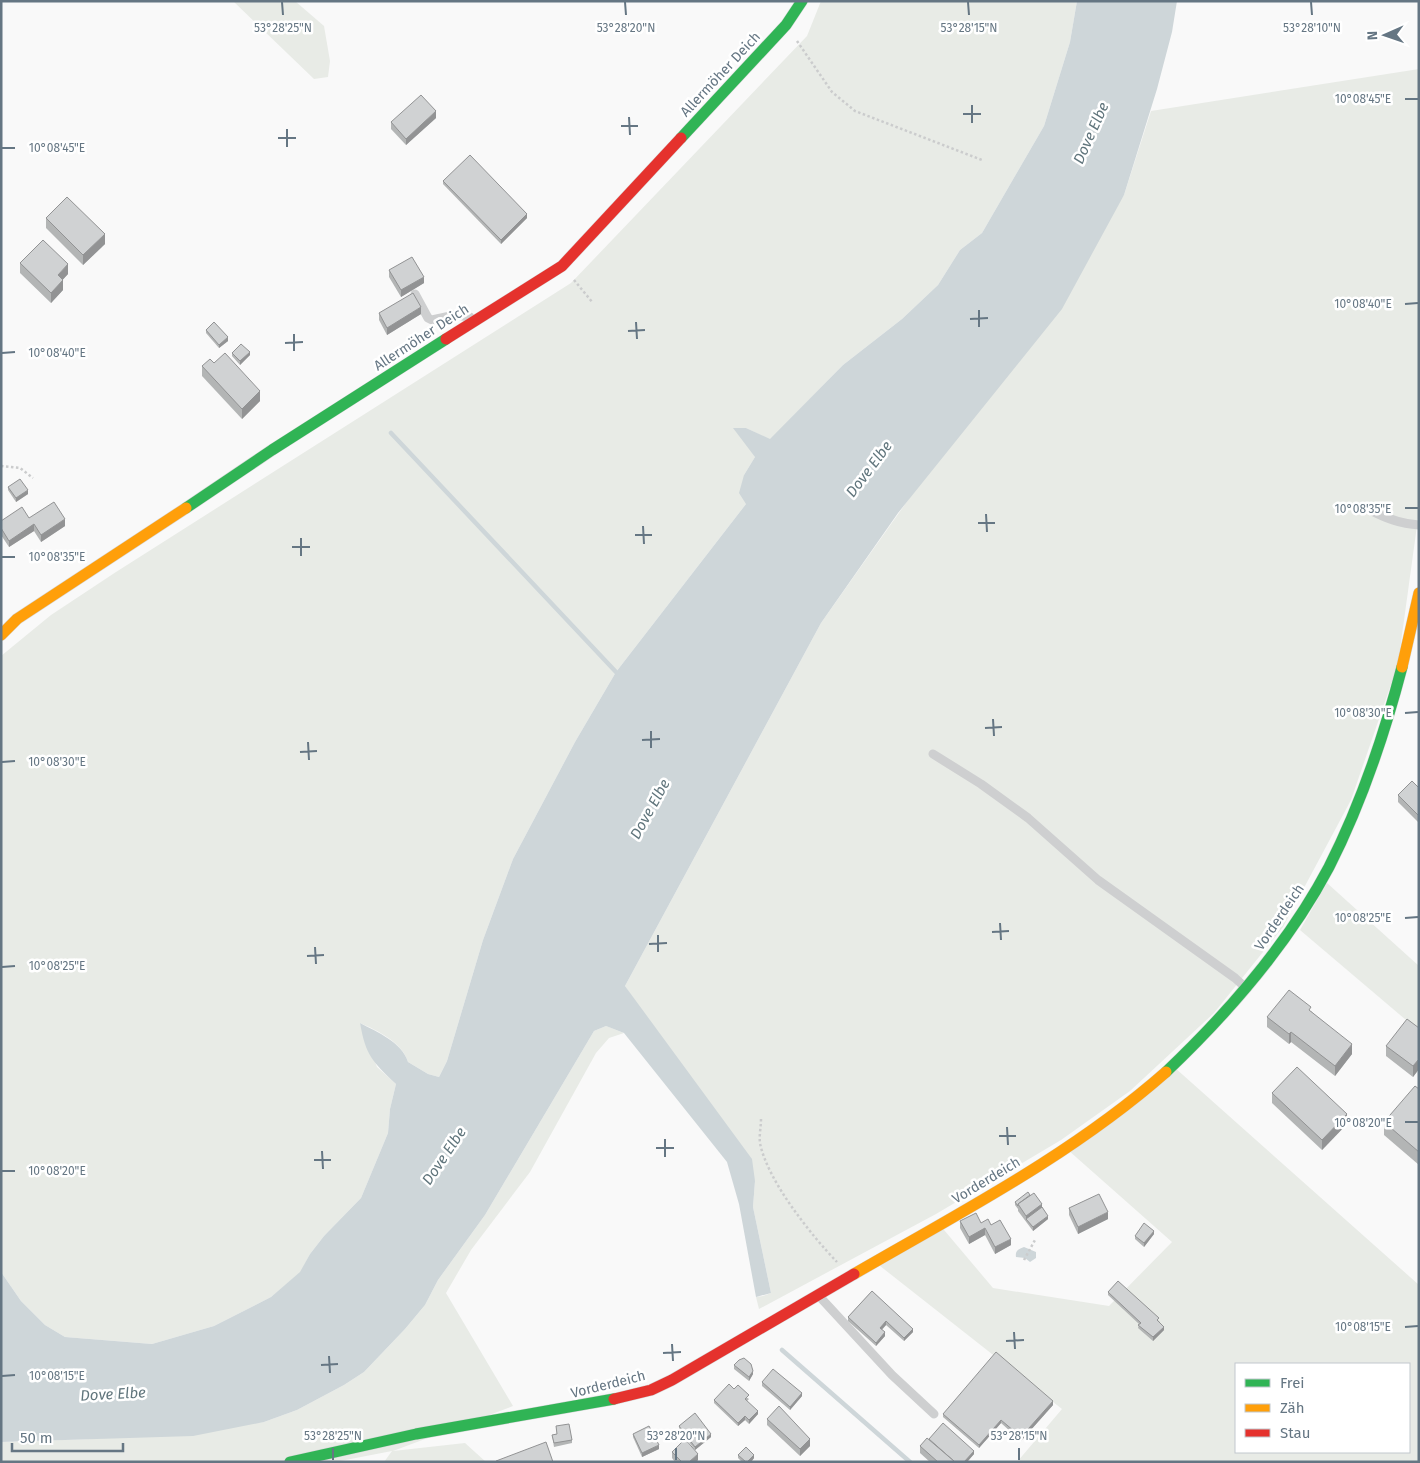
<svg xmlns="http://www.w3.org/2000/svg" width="1420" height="1463" font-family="'Fira Sans',sans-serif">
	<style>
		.green { fill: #e8ebe6; fill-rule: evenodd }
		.water { fill: #ced6d9 }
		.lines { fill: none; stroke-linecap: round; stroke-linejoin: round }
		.stream { stroke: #ced6d9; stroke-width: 4.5 }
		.fast-casing { stroke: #d5d6d7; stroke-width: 12 }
		.slow-casing { stroke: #d5d6d7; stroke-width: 12 }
		.jam-casing { stroke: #d5d6d7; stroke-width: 12 }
		.path { stroke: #cbcccd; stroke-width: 2.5; stroke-dasharray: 2.5 2.5; stroke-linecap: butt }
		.lane { stroke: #cecfd0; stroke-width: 9 }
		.fast { stroke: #30b455; stroke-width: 11 }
		.slow { stroke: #ff9f0a; stroke-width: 11 }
		.jam { stroke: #e5322d; stroke-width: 11 }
		.wall { fill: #b3b5b5 }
		.shaded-wall { fill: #929394 }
		.building { fill: #d0d2d3; stroke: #929394 }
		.ticks { fill: none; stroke: #657683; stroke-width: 2 }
		.labels { text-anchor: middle; stroke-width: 5; stroke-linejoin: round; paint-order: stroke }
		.street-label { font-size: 14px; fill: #657683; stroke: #fff }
		.water-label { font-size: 15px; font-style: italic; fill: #60757c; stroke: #fff }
		.ticks-label { font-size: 12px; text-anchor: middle; fill: #657683; stroke: #fff; stroke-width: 5; stroke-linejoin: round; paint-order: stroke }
	</style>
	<rect width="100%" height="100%" fill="#f9f9f9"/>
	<!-- green -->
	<g class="green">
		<path d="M233,1h62l29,25 6,35 -2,16 -14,2z"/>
		<path d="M821,1h256l-7,41 -26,84 -62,107 -22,17 -22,35 -36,34 -59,46 -73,75 -24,-12 9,29 -11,18 2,29 -130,168 -41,70 -62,117 -30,81 -36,121 -8,16 -11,-3 -20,-12c-5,-19 -31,-32 -48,-39l17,44 19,17 -6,25 -2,24 -27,65 -37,38 -14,18 -9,18 -30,25 -57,29 -62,18 -87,-7 -20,-12 -24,-24 -20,-29v-616l50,-41 65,-43 455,-289 236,-247z"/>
		<path d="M1419,69v442l-21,153 -47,136 -68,127 -69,86 -84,78 -69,49 -125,74 -177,95 -3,-12 7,-1 8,-3 -18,-86 2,-26 -130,-195 196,-363 303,-428 27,-84z"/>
		<path d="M1327,883l92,83v65l-119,-101z"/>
		<path d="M606,1026l18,7 -15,5 -13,15 -66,119 -59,78 -25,43 67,113 -120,45 72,-8 21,19h-102l8,-11 -57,11h-334v-20l92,-3 171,-17 33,-12 47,-25 20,-13 41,-43 20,-24 13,-25 47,-65 109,-184z"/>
		<path d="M1174,1067l245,218v177h-402l45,-53 -187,-147 64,-38 54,64 116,18 63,-64 -104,-92zM1236,1364h173v88h-173z"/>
	</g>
	<!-- water -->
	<g class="water">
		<path d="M1077,1h100l-5,31 -15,57 -33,106 -62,114 -164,204 -77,110 -196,363 127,173 3,22 -2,26 18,86 -15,4 -17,-93 -12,-42 -103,-129 -18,-7 -12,5 -109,184 -47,65 -13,25 -20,24 -41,43 -20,13 -47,25 -33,12 -71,14 -192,6v-170l20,29 24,24 20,12 87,7 62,-18 57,-29 29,-25 10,-18 14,-18 37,-38 27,-65 2,-24 6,-25c-24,-23 -30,-28 -36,-61 17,9 42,19 48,39l20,12 11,3 8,-16 36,-121 30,-81 62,-117 41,-70 130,-168 -7,-11 5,-18 11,-18 -22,-29h13l24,11 73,-74 59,-46 36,-34 22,-35 22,-17 62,-107 26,-84z"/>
		<path d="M1024,1247l12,5v6l-6,4 -5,-4 -9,-1c-1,-6 2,-8 8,-10z"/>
	</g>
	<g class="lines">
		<!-- stream -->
		<g class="stream">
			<path d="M391,433l225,239"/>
			<path d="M782,1350l128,112"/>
		</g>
		<defs>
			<g id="fast">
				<path d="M681,138l105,-113 16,-24"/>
				<path d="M186,508l86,-58 174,-111"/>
				<path d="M1166,1072c63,-60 122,-127 163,-205 32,-63 55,-131 73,-200"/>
				<path d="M290,1462l126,-28 198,-35"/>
			</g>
			<g id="slow">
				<path d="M1,635l16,-16 169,-111"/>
				<path d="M1402,667l17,-74"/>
				<path d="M854,1274c107,-62 219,-120 312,-202"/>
			</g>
			<g id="jam">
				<path d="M446,339l116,-73 119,-128"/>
				<path d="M614,1399l37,-9 21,-10 182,-106"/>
			</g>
		</defs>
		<!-- fast casing -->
		<use href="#fast" class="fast-casing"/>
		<!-- slow casing -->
		<use href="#slow" class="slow-casing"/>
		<!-- jam casing -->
		<use href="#jam" class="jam-casing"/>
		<!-- path -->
		<g class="path">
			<path d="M797,41l35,51 23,19 127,49"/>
			<path d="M574,280l19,23"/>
			<path d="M1,466l19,2 13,10"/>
			<path d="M761,1119c0,8 -2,16 -1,24 7,37 51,92 77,119"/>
			<path d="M1024,1260l11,-20"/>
		</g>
		<!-- lane -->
		<g class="lane">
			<path d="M415,294l13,24 4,2 23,-5 15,2"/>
			<path d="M1368,509c17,9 32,15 51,16"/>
			<path d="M933,754l48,30 47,34 70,62 137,98 11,10"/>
			<path d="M819,1296l73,79 42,39"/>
		</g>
		<!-- fast -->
		<use href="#fast" class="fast"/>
		<!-- slow -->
		<use href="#slow" class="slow"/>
		<!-- jam -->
		<use href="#jam" class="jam"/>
	</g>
	<!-- wall -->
	<g class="wall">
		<path d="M436,118l-30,27 -15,-16v-7z"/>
		<path d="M443,181l84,37 -26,26 -58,-60z"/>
		<path d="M46,218l59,26 -22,21 -37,-37z"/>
		<path d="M20,263l48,11 -5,5v11l-12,13 -31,-30z"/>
		<path d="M389,270l35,13 -23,14 -12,-20z"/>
		<path d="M379,313l42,1 -34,21 -8,-15z"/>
		<path d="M206,330l22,11 -9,7 -13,-15z"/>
		<path d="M232,353l18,2 -10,10 -8,-9z"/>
		<path d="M214,363l46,38 -18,18 -40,-43v-10z"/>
		<path d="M8,487l20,7 -12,8 -8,-12z"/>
		<path d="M1,521l64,5 -24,16 -7,-11 -25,16 -8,-12z"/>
		<path d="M1419,788l-1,34 -20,-20v-7z"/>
		<path d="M1311,1011l41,43 -17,22 -44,-34 -2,2 -22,-17v-10z"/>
		<path d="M1419,1028v41l-6,8 -27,-21v-10z"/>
		<path d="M1419,1089v76l-35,-30v-13z"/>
		<path d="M1272,1093l75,31 -25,26 -50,-47z"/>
		<path d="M1030,1195l12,12 6,12 -15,12 -15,-20v-2l-3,-4v-3z"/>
		<path d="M1069,1208l39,11 -30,15 -9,-19z"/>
		<path d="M960,1221l21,2 10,2 20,20 -16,9 -10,-19 -16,9 -9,-16z"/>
		<path d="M1154,1234l-10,13 -9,-8v-3z"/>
		<path d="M872,1291l41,41 -9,9 -18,-16 -4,5 3,6 -9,10 -28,-25v-4z"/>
		<path d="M1108,1292l51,29 5,9 -11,11 -15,-13 1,-4 -31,-29z"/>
		<path d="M734,1365l19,9 -4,7 -15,-12z"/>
		<path d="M762,1382l40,14 -12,14 -28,-24z"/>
		<path d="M734,1389l15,10 -2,2 11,13 -9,10 -4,-4 -7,6 -24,-23v-3z"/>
		<path d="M1053,1405l-32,36 -20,-18 -22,25 -36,-31v-3z"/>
		<path d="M767,1419l43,27 -10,10 -33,-31z"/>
		<path d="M556,1426l16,14v3l-18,4 -2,-12 5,-1z"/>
		<path d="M679,1426l32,11 -16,13 -16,-21z"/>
		<path d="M633,1434l26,15 -17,8 -9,-20z"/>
		<path d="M929,1439l45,15 -7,8h-37l-10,-9v-7z"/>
		<path d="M672,1452l26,8 -2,2h-21l-3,-4z"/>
		<path d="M738,1455l16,3 -3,4h-9l-4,-4z"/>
	</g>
	<!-- shaded-wall -->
	<g class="shaded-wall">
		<path d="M436,111v7l-30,27v-6z"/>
		<path d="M527,214v4l-26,26v-4z"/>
		<path d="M105,234v10l-22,21v-10z"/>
		<path d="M68,264v10l-10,11v-10z"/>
		<path d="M424,277v6l-23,14v-7z"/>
		<path d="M63,280v10l-12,13v-10z"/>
		<path d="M421,307v7l-34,21v-7z"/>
		<path d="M228,337v4l-9,7v-3z"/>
		<path d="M250,352v3l-10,10v-4z"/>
		<path d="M260,391v10l-18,18v-10z"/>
		<path d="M28,490v4l-12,8v-4z"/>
		<path d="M65,519v7l-24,16v-7z"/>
		<path d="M34,524v7l-25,16v-6z"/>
		<path d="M1291,1032v10l-2,2v-10z"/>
		<path d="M1352,1044v10l-17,22v-10z"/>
		<path d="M1419,1059v10l-6,8v-11z"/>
		<path d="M1347,1114v10l-25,26v-10z"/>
		<path d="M1042,1204v7l-16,8v4v-7z"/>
		<path d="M1108,1212v7l-30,15v-7z"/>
		<path d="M1048,1216v3l-15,12v-4z"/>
		<path d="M985,1228v7l-16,9v-7z"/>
		<path d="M1154,1231v3l-10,13v-4z"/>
		<path d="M1011,1239v6l-16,9v-7z"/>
		<path d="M886,1321v4l-6,6v-3z"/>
		<path d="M1164,1327v3l-11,11v-4z"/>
		<path d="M913,1329v3l-9,9v-3z"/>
		<path d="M885,1332v4l-9,10v-3z"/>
		<path d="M753,1371v3l-4,7v-4z"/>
		<path d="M802,1393v3l-12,14v-3z"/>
		<path d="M1053,1401v4l-32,36v-4z"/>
		<path d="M758,1411v3l-9,10v-4z"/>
		<path d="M745,1416v4l-7,6v-3z"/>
		<path d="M1001,1420v3l-22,25v-3z"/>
		<path d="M711,1434v3l-16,13v-3z"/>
		<path d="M810,1439v7l-10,10v-7z"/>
		<path d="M659,1445v4l-17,8v-4z"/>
		<path d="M974,1451v3l-7,8h-3z"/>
		<path d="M698,1454v6l-2,2h-7z"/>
		<path d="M754,1455v3l-3,4h-4z"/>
	</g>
	<!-- building -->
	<g class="building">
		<path d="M421,95l15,16 -30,28 -15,-17z"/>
		<path d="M470,155l57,59 -26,26 -58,-59z"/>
		<path d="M67,197l38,37 -22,21 -37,-37z"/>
		<path d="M43,240l25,24 -10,11 5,5 -12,13 -31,-30z"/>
		<path d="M412,257l12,20 -23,13 -12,-20z"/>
		<path d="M413,293l8,14 -34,21 -8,-15z"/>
		<path d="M214,322l14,15 -9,8 -13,-15z"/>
		<path d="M241,344l9,8 -10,9 -8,-8z"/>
		<path d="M225,353l35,38 -18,18 -40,-43 8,-7 4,4z"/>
		<path d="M20,479l8,11 -12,8 -8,-11z"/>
		<path d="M54,502l11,17 -24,16 -7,-11 -25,17 -8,-13v-7l21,-14 7,11z"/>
		<path d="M1412,781l7,7v26l-1,1 -20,-20z"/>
		<path d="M1289,990l22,17 -2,3 43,34 -17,22 -44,-34 -2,2 -22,-17z"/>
		<path d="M1407,1019l12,9v31l-6,7 -27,-20z"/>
		<path d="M1297,1067l50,47 -25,26 -50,-47z"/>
		<path d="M1415,1086l4,3v63l-35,-30z"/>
		<path d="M1028,1192l2,3 -12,9v2l-3,-4z"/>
		<path d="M1034,1193l8,11 -16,12 -8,-12z"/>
		<path d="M1099,1194l9,18 -30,15 -9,-19z"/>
		<path d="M1042,1207l6,9 -15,11 -7,-8z"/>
		<path d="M976,1213l5,10 7,-4 3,6 9,-5 11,19 -16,8 -10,-19 -16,9 -9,-16z"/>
		<path d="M1144,1223l10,8 -10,12 -9,-7z"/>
		<path d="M1118,1281l41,37 -2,2 7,7 -11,10 -15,-12 3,-2 -33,-31z"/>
		<path d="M872,1291l41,38 -9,9 -18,-17 -6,7 5,4 -9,11 -28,-26z"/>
		<path d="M996,1352l57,49 -32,36 -20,-17 -22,25 -36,-31z"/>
		<path d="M744,1358l7,6 2,7 -4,6 -15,-12 5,-5z"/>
		<path d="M773,1369l29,24 -12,14 -28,-25z"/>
		<path d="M729,1384l5,5 4,-4 11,10 -4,4 13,12 -9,9 -4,-4 -7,7 -24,-23z"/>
		<path d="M779,1406l31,33 -10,10 -33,-30z"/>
		<path d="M695,1413l16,21 -16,13 -16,-21z"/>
		<path d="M943,1423l31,28 -10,11h-9l-26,-23z"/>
		<path d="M569,1424l3,16 -18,3 -2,-8 5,-1 -1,-8z"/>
		<path d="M649,1426l10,19 -17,8 -9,-19z"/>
		<path d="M927,1438l28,24h-17l-18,-16z"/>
		<path d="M685,1439l13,15 -9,8h-7l-10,-10z"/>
		<path d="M546,1442l7,20h-57v-1z"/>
		<path d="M746,1447l8,8 -7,7h-1l-8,-7z"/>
	</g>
	<!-- ticks -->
	<path class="ticks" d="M282,2l1,13M625,2l1,13M968,2l1,13M1311,2l1,13M1405,99h13M972,105v18M963,114h18M629,117l1,18M621,126h17M287,129v18M278,138h18M2,148h13M1405,304l13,-1M979,310v17M970,319l18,-1M636,322l1,17M628,331l17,-1M294,334v17M285,343l18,-1M2,353l13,-1M1405,508h13M986,514l1,18M978,523h17M643,526l1,18M635,535h17M301,538v18M292,547h18M2,557h13M1405,713l13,-1M993,719l1,17M985,728l17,-1M651,731v17M642,740l18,-1M308,742l1,18M300,752l17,-1M2,762l13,-1M1405,918l13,-1M1000,923l1,17M992,932l17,-1M658,935v17M649,944l18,-1M315,947l1,17M307,956l17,-1M2,967l13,-1M1405,1122h13M1007,1127l1,18M999,1136h17M665,1139v18M656,1148h18M322,1151l1,18M314,1160h17M2,1171h13M1405,1327l13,-1M1014,1332l1,17M1006,1341l18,-1M672,1344l1,17M663,1353l18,-1M329,1356l1,17M321,1365l17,-1M2,1376l13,-1M333,1448v12M676,1448v12M1019,1448v12"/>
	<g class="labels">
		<!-- street labels -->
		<g class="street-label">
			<text transform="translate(720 74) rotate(-47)" y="5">Allermöher Deich</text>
			<text transform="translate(421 337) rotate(-33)" y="5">Allermöher Deich</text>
			<text transform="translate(1279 917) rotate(-56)" y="5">Vorderdeich</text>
			<text transform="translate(986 1180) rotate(-31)" y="5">Vorderdeich</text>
			<text transform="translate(608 1384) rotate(-14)" y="5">Vorderdeich</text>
		</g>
		<!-- water labels -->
		<g class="water-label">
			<text transform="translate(1091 133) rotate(-66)" y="5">Dove Elbe</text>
			<text transform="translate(869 469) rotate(-53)" y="5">Dove Elbe</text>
			<text transform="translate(650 809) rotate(-61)" y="5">Dove Elbe</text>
			<text transform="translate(444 1156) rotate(-56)" y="5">Dove Elbe</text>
			<text transform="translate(113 1394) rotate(-3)" y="5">Dove Elbe</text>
		</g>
	</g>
	<g class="ticks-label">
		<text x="283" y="32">53°28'25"N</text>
		<text x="626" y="32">53°28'20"N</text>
		<text x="969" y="32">53°28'15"N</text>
		<text x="1312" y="32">53°28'10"N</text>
		<text x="1363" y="103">10°08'45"E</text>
		<text x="57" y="152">10°08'45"E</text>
		<text x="1363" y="308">10°08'40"E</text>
		<text x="57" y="357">10°08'40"E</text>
		<text x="1363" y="513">10°08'35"E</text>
		<text x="57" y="561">10°08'35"E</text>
		<text x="1363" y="717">10°08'30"E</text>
		<text x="57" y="766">10°08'30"E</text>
		<text x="1363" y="922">10°08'25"E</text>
		<text x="57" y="970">10°08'25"E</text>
		<text x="1363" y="1127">10°08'20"E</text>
		<text x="57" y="1175">10°08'20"E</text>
		<text x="1363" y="1331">10°08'15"E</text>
		<text x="57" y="1380">10°08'15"E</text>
		<text x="333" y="1440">53°28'25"N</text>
		<text x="676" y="1440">53°28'20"N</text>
		<text x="1019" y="1440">53°28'15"N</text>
	</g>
	<!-- border -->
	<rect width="1420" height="1463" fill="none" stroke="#657683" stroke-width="5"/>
	<!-- legend -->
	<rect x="1235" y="1363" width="175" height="90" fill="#ffffff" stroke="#c1c8cd"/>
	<rect x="1245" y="1379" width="25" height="8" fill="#30b455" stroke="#c1c8cd"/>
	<text x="1280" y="1388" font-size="15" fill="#657683">Frei</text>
	<rect x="1245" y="1404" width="25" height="8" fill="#ff9f0a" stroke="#c1c8cd"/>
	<text x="1280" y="1413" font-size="15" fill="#657683">Zäh</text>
	<rect x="1245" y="1429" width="25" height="8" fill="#e5322d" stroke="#c1c8cd"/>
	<text x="1280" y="1438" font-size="15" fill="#657683">Stau</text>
	<!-- north arrow -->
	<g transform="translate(1385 35) rotate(268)" stroke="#ffffff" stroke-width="4" paint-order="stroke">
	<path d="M0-4L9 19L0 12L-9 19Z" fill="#657683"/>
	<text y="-8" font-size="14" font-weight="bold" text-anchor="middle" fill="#657683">N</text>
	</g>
	<!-- scale -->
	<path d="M12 1443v8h111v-8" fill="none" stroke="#657683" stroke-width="2.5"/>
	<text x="20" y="1443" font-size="15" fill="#657683" stroke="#ffffff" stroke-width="4" paint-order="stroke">50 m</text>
</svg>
